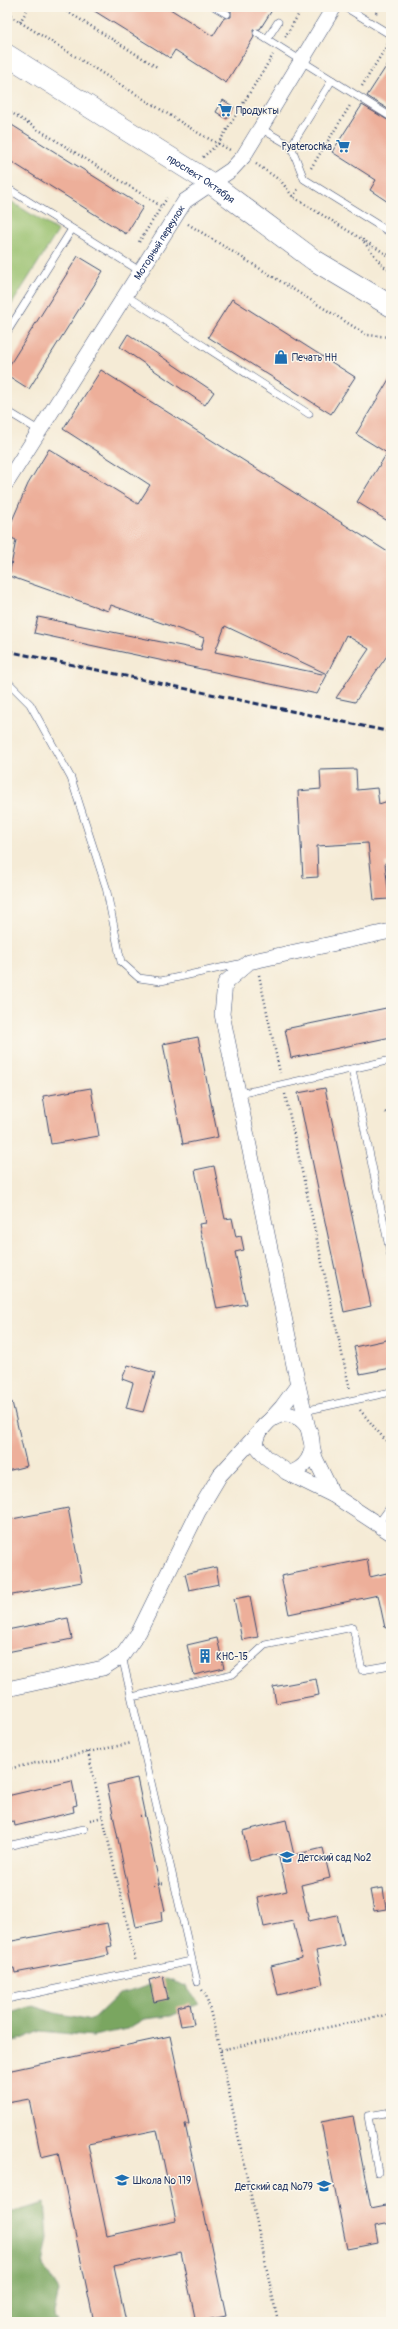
<svg xmlns="http://www.w3.org/2000/svg" width="398" height="2329" font-family="Pangolin,sans-serif">
	<style>
		.green { fill: #98c06d; stroke: #5a7866 }
		.forest { fill: #7aa660; stroke: #4a6a5f }
		.building { fill: #edaf9a; fill-rule: evenodd }
		.lines { fill: none; stroke-linecap: round; stroke-linejoin: round }
		.lane-casing { stroke: #3c4b70; stroke-width: 8 }
		.street-casing { stroke: #3c4b70; stroke-width: 16 }
		.secondary-casing { stroke: #3c4b70; stroke-width: 22 }
		.path { stroke: #3c4b70; stroke-width: 2.5; stroke-dasharray: 1 3; stroke-linecap: butt }
		.lane { stroke: #fff; stroke-width: 7 }
		.street { stroke: #fff; stroke-width: 15 }
		.secondary { stroke: #fff; stroke-width: 21 }
		.rail { stroke: #1b2f5e; stroke-width: 3; stroke-dasharray: 6 3; stroke-linecap: butt }
		.labels { text-anchor: middle; stroke-width: 3; stroke-linejoin: round; paint-order: stroke }
		.poi-label { font-size: 10px; fill: #1b2f5e; stroke: #fbf7ec; text-anchor: start }
		.street-label { font-size: 10px; fill: #1b2f5e; stroke: #fbf7ec }
	</style>
	<rect width="100%" height="100%" fill="#fbf7ec"/>
	<filter id="ink" filterUnits="userSpaceOnUse"><feTurbulence type="fractalNoise" baseFrequency=".025" numOctaves="2"/><feDisplacementMap in="SourceGraphic" scale="8" xChannelSelector="R" yChannelSelector="G"/><feConvolveMatrix kernelMatrix="1 2 1 2 8 2 1 2 1" color-interpolation-filters="sRGB"/></filter>
	<filter id="wash" filterUnits="userSpaceOnUse"><feTurbulence type="fractalNoise" baseFrequency=".012" numOctaves="4" result="noise"/><feDisplacementMap in="SourceGraphic" scale="16" xChannelSelector="R" yChannelSelector="G"/><feGaussianBlur stdDeviation="0.9" result="paint"/><feColorMatrix in="noise" values="0 0 0 0 0 0 0 0 0 0 0 0 0 0 0 0 0 1.4 0 .05"/><feComposite in="paint" operator="in"/></filter>
	<g filter="url(#wash)">
		<rect width="100%" height="100%" fill="#f5ebd6"/>
		<!-- green -->
		<path class="green" d="M7,199l51,32 -51,81z"/>
		<!-- forest -->
		<g class="forest">
			<path d="M164,1978l22,8 13,18 -28,12 -27,3 -17,10 -34,7 -53,-5 -33,14v-31l26,-8 22,7 37,7 27,-26 20,-5z"/>
			<path d="M45,2203l3,34 -5,28 16,26 -6,26 4,5h-50v-112l7,2z"/>
		</g>
		<g id="blocks">
			<!-- building -->
			<g class="building">
				<path d="M88,7h79l46,29 11,-18 7,-1v-10h43l-14,22 -7,1 1,7 -28,46 -51,-33 -5,8z"/>
				<path d="M391,59v52l-24,-15z"/>
				<path d="M223,100l11,7 -7,12 -11,-7z"/>
				<path d="M362,105l29,17v82l-21,-14 6,-10 -44,-28z"/>
				<path d="M7,122l136,85 -17,27 -119,-75z"/>
				<path d="M78,256l25,15 -74,118 -22,-14v-6z"/>
				<path d="M232,299l123,78 -24,37 -123,-77z"/>
				<path d="M128,334l86,58 -9,13 -85,-58z"/>
				<path d="M101,370l290,184v96l-36,52 -19,-4 33,-49 -23,-14 -19,39 -102,-48 -10,26 112,23 -10,19 -283,-61 4,-16 163,33 3,-12 -93,-33 -3,6 -99,-35 7,-36 -9,-4v-4l21,-48 21,-35 89,55 12,-19 -87,-56z"/>
				<path d="M391,376v147l-34,-21 30,-49 -31,-19z"/>
				<path d="M356,769l1,21 20,-2 2,16 12,-4v62l-6,1 4,36 -15,1 -6,-57 -51,3 1,31 -15,1 -5,-87 23,-2 -1,-19z"/>
				<path d="M391,1007v30l-100,21 -6,-29z"/>
				<path d="M198,1037l20,100 -35,7 -20,-100z"/>
				<path d="M91,1088l8,48 -48,8 -8,-48z"/>
				<path d="M325,1088l46,218 -27,6 -46,-219z"/>
				<path d="M214,1166l11,53 7,-1 4,19 5,-1 3,14 -9,2 11,52 -29,5 -18,-85 7,-1 -11,-53z"/>
				<path d="M391,1339v29l-31,6 -6,-27z"/>
				<path d="M128,1365l27,8 -12,39 -17,-4 7,-25 -11,-4z"/>
				<path d="M12,1402l15,64 -20,5v-68z"/>
				<path d="M68,1508l14,74 -75,14v-76z"/>
				<path d="M367,1559l3,18 21,-5v55l-6,1 -7,-33 -89,19 -8,-38z"/>
				<path d="M216,1567l3,17 -30,6 -4,-16z"/>
				<path d="M250,1596l8,41 -16,3 -8,-41z"/>
				<path d="M68,1618l4,21 -65,13v-22z"/>
				<path d="M217,1638l7,30 -30,7 -7,-30z"/>
				<path d="M316,1679l3,16 -43,8 -3,-16z"/>
				<path d="M137,1778l28,133 -4,1 1,9 -26,6 -29,-142z"/>
				<path d="M72,1781l5,24 -4,1 1,6 -59,14 -1,-5 -7,1v-26z"/>
				<path d="M286,1820l8,35 29,-7 7,30 -29,7 8,36 28,-6 7,30 -28,6 7,33 -45,11 -7,-29 31,-8 -9,-37 -29,6 -6,-29 29,-7 -9,-37 -28,7 -7,-30z"/>
				<path d="M383,1888l3,21 -12,2 -4,-21z"/>
				<path d="M107,1923l5,23 -5,1 2,8 -94,18 -1,-5 -7,1v-27z"/>
				<path d="M163,1976l5,23 -14,3 -5,-22z"/>
				<path d="M190,2004l4,20 -13,2 -4,-19z"/>
				<path d="M170,2036l19,88h-4l41,192 -30,6 -15,-70 -67,14 12,56h-32l-36,-169 -17,4 -12,-58 -22,4v-32zM157,2130l19,91 -69,15 -19,-92z"/>
				<path d="M353,2116l18,92 20,-4v19l-16,3 3,17 -31,6 -26,-127z"/>
			</g>
		</g>
	</g>
	<g filter="url(#ink)">
		<use href="#blocks" fill-opacity="0" stroke="#3c4b70" stroke-width="1"/>
		<g class="lines">
			<defs>
				<g id="lane">
					<path d="M215,7l12,7"/>
					<path d="M345,7l46,28"/>
					<path d="M257,33l134,84"/>
					<path d="M267,39l11,-17"/>
					<path d="M260,128l31,18 13,33 87,54"/>
					<path d="M291,146l41,-66"/>
					<path d="M7,188l133,83"/>
					<path d="M125,295l184,119"/>
					<path d="M7,332l65,-103"/>
					<path d="M7,411l33,20"/>
					<path d="M7,681l23,23 41,74 35,109 15,75 18,16 22,3 82,-18"/>
					<path d="M352,1069l39,188"/>
					<path d="M239,1094l152,-34"/>
					<path d="M304,1411l87,-19"/>
					<path d="M378,1524l13,-18"/>
					<path d="M122,1656l75,326"/>
					<path d="M132,1697l101,-23 32,-29 88,-18 9,43 29,-5"/>
					<path d="M7,1846l77,-17"/>
					<path d="M7,1999l184,-38"/>
					<path d="M378,2172l-10,-56 23,-4"/>
				</g>
				<g id="street">
					<path id="s1" d="M7,482l178,-281 46,-31 12,-13 91,-150"/>
					<path d="M284,1414c34,1 39,51 5,59l-23,-16 -10,-12c3,-18 10,-25 28,-31z"/>
					<path d="M286,1472l47,23 58,38"/>
					<path d="M333,1495l-18,-37 -17,-73 -76,-371 3,-31 24,-21 142,-31"/>
					<path d="M7,1689l96,-21 19,-12 17,-24 59,-120 22,-37 62,-68 16,-22"/>
				</g>
				<g id="secondary">
					<path id="s2" d="M7,55l205,129 102,76 77,46"/>
				</g>
			</defs>
			<!-- lane casing -->
			<use href="#lane" class="lane-casing"/>
			<!-- street casing -->
			<use href="#street" class="street-casing"/>
			<!-- secondary casing -->
			<use href="#secondary" class="secondary-casing"/>
			<!-- path -->
			<g class="path">
				<path d="M60,7l97,60"/>
				<path d="M376,13l4,-6"/>
				<path d="M7,14l193,120 30,16"/>
				<path d="M20,22l9,-15"/>
				<path d="M285,37l18,-30"/>
				<path d="M362,86l26,-42"/>
				<path d="M7,110l154,96"/>
				<path d="M203,157l15,-13 55,-89"/>
				<path d="M256,164l25,17 12,16 98,60"/>
				<path d="M311,168l40,-64"/>
				<path d="M293,197l5,-8"/>
				<path d="M188,224l179,111 24,2"/>
				<path d="M139,242l28,-44"/>
				<path d="M364,242l19,24 8,5"/>
				<path d="M259,975l21,98"/>
				<path d="M285,1094l65,296"/>
				<path d="M385,1112l6,3"/>
				<path d="M360,1410l31,37"/>
				<path d="M88,1752l48,210"/>
				<path d="M7,1769l125,-26"/>
				<path d="M140,1816l8,-1"/>
				<path d="M90,1820l13,-3"/>
				<path d="M154,1885l9,-2"/>
				<path d="M202,1990l4,5 14,55 171,-36"/>
				<path d="M220,2050l58,272"/>
			</g>
			<!-- lane -->
			<use href="#lane" class="lane"/>
			<!-- street -->
			<use href="#street" class="street"/>
			<!-- secondary -->
			<use href="#secondary" class="secondary"/>
			<!-- rail -->
			<path class="rail" d="M7,651l384,81"/>
		</g>
	</g>
	<!-- icons -->
	<defs>
		<symbol id="supermarket-bare" viewBox="-9 -9 18 18"><path d="M-6-5.5h2.5l.6 2H6L4.5 2H-2.5L-4.4-4H-6ZM-1.5 3.2a1.3 1.3 0 1 0 .1 0ZM3 3.2a1.3 1.3 0 1 0 .1 0Z" fill="#1f6fb2" stroke="#fbf7ec" stroke-width="2.5" paint-order="stroke"/></symbol>
		<symbol id="shop-bare" viewBox="-9 -9 18 18"><path d="M-5-2.5h2.3a2.7 3.5 0 0 1 5.4 0H5L5.5 6h-11ZM-1.5-2.5h3a1.5 2.3 0 0 0-3 0Z" fill="#1f6fb2" stroke="#fbf7ec" stroke-width="2.5" paint-order="stroke"/></symbol>
		<symbol id="building-bare" viewBox="-9 -9 18 18"><path d="M-4-6H4V6H1V3H-1V6H-4ZM-2.5-4.3h1.7v1.8h-1.7ZM.8-4.3h1.7v1.8H.8ZM-2.5-1h1.7V.8h-1.7ZM.8-1h1.7V.8H.8Z" fill="#1f6fb2" stroke="#fbf7ec" stroke-width="2.5" paint-order="stroke"/></symbol>
		<symbol id="school-bare" viewBox="-9 -9 18 18"><path d="M0-5L7-2L0 1L-7-2ZM-4 1L0 2.5L4 1V4Q0 6-4 4Z" fill="#1f6fb2" stroke="#fbf7ec" stroke-width="2.5" paint-order="stroke"/></symbol>
	</defs>
	<g fill-rule="evenodd">
		<use href="#supermarket-bare" x="215" y="100" width="20" height="20"/>
		<use href="#supermarket-bare" x="333" y="136" width="20" height="20"/>
		<use href="#shop-bare" x="271" y="347" width="20" height="20"/>
		<use href="#building-bare" x="195" y="1646" width="20" height="20"/>
		<use href="#school-bare" x="277" y="1847" width="20" height="20"/>
		<use href="#school-bare" x="112" y="2170" width="20" height="20"/>
		<use href="#school-bare" x="314" y="2176" width="20" height="20"/>
	</g>
	<g class="labels">
		<!-- poi labels -->
		<g class="poi-label">
			<text x="236" y="114">Продукты</text>
			<text x="332" y="150" text-anchor="end">Pyaterochka</text>
			<text x="292" y="361">Печать НН</text>
			<text x="216" y="1660">КНС-15</text>
			<text x="298" y="1861">Детский сад №2</text>
			<text x="133" y="2184">Школа № 119</text>
			<text x="313" y="2190" text-anchor="end">Детский сад №79</text>
		</g>
		<!-- street labels -->
		<g class="street-label">
			<text dy="4" stroke="none"><textPath href="#s2" startOffset="230">проспект Октября</textPath></text>
			<text dy="4" stroke="none"><textPath href="#s1" startOffset="284">Моторный переулок</textPath></text>
		</g>
	</g>
	<!-- margin -->
	<rect width="398" height="2329" fill="none" stroke="#fbf7ec" stroke-width="24"/>
</svg>
